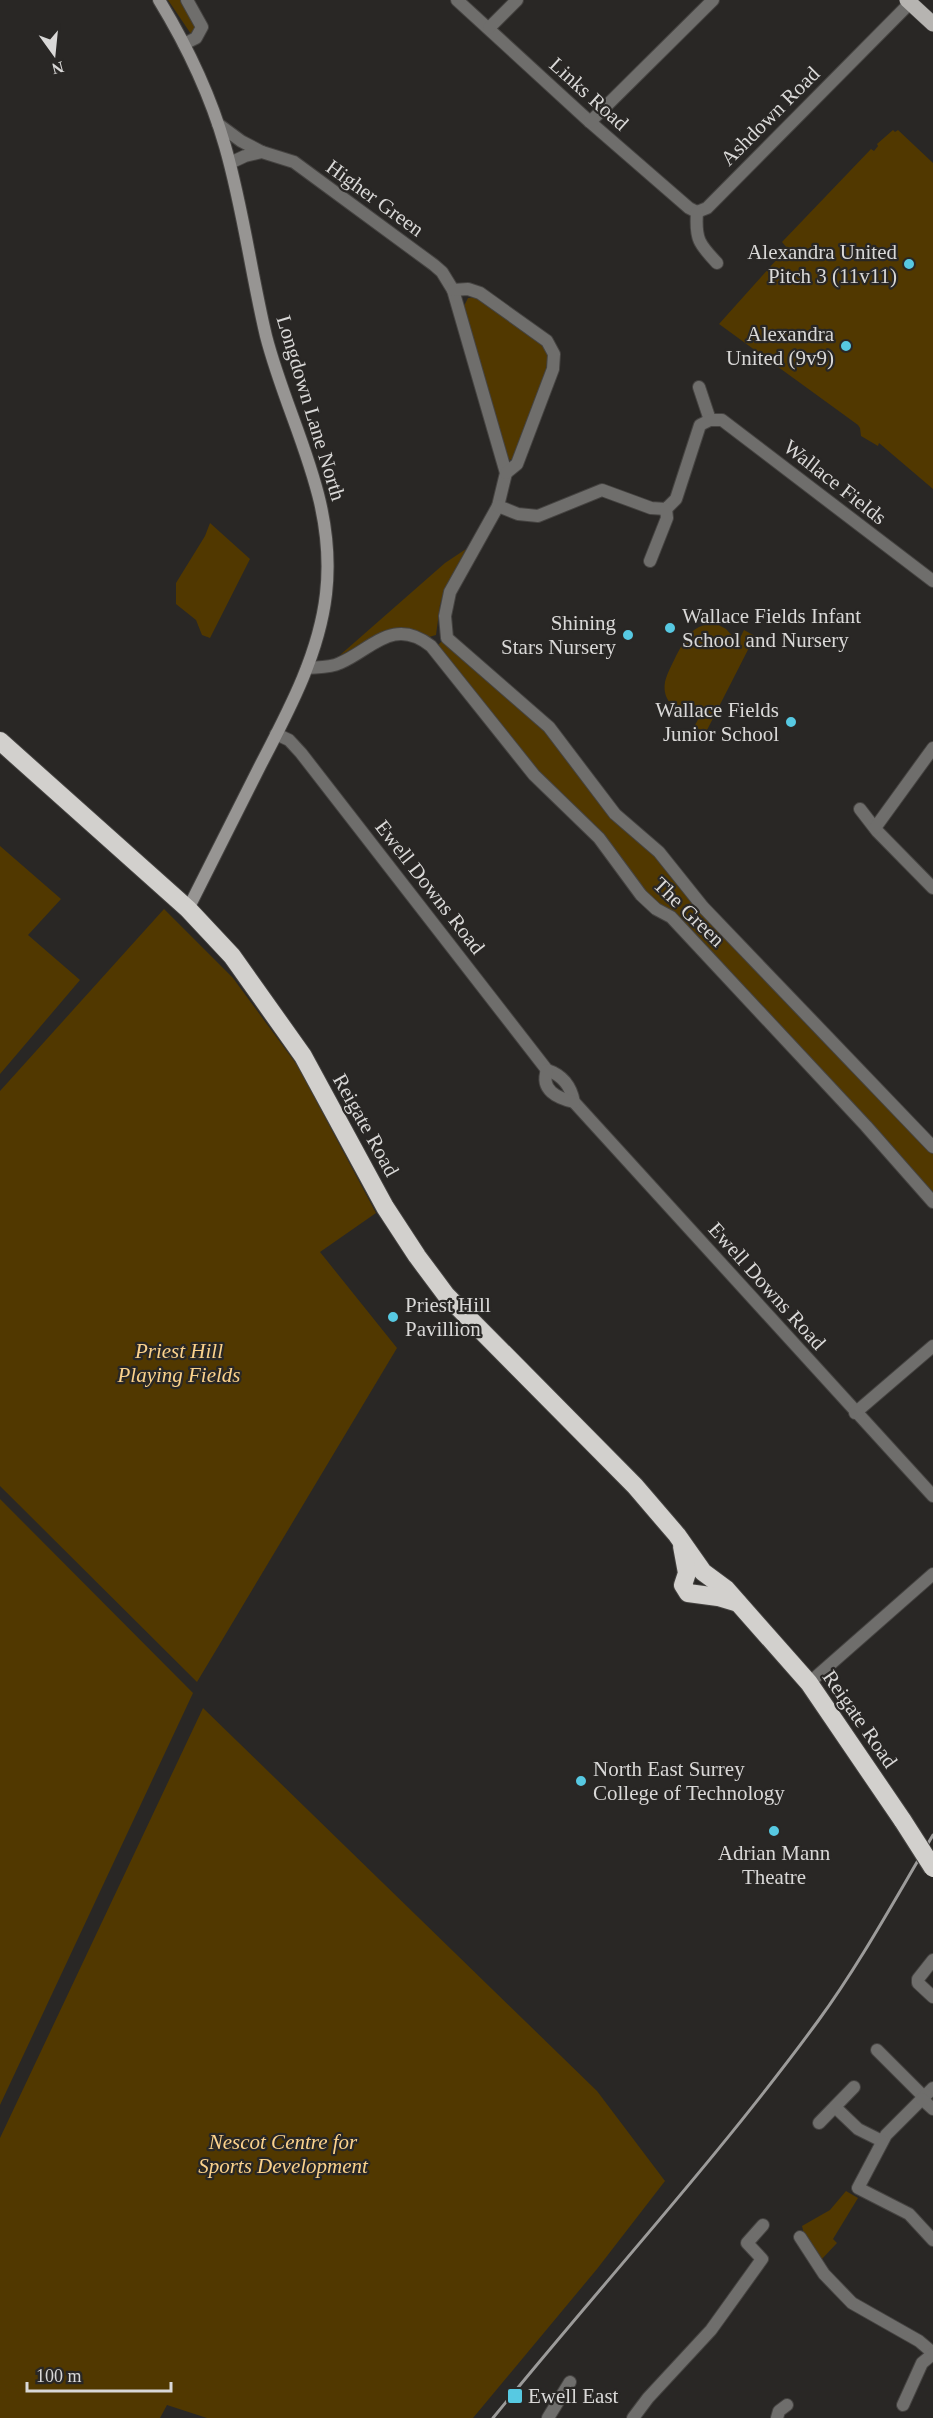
<svg xmlns="http://www.w3.org/2000/svg" width="933" height="2418" font-family="Georgia,serif">
	<style>
		.green { fill: #513800 }
		.lines { fill: none; stroke-linecap: round; stroke-linejoin: round }
		.street-casing { stroke: #454341; stroke-width: 14 }
		.secondary-casing { stroke: #454341; stroke-width: 14 }
		.primary-casing { stroke: #454341; stroke-width: 16 }
		.highway-casing { stroke: #454341; stroke-width: 20 }
		.street { stroke: #6f6e6c; stroke-width: 12 }
		.secondary { stroke: #979593; stroke-width: 12 }
		.primary { stroke: #b6b4b1; stroke-width: 15 }
		.highway { stroke: #d2d0cd; stroke-width: 18 }
		.rail { stroke: #9c9b9a; stroke-width: 3 }
		.highway-bridge-casing { stroke: #454341; stroke-width: 20; stroke-linecap: butt }
		.highway-bridge { stroke: #d2d0cd; stroke-width: 18 }
		.poi-dot { fill: #57c9e2; stroke: #292725; stroke-width: 2 }
		.labels { text-anchor: middle; stroke-width: 4.5; stroke-linejoin: round; paint-order: stroke }
		.street-label { font-size: 21px; fill: #d9d8d7; stroke: #292725 }
		.poi-label { font-size: 21px; fill: #d9d8d7; stroke: #292725; text-anchor: end }
		.park-label { font-size: 21px; font-style: italic; fill: #fbd28c; stroke: #292725 }
	</style>
	<rect width="100%" height="100%" fill="#292725"/>
	<!-- green -->
	<g class="green">
		<path d="M168,0h14l17,27 -2,5 -6,2z"/>
		<path d="M893,130l2,2 3,-2 35,33v326l-54,-46 -1,3 -17,-10 -1,-8 -2,-3 -139,-101 68,-76 -5,-6 89,-93 3,2 4,-5 -1,-2z"/>
		<path d="M477,297l66,48 5,11 -3,22 -32,81 -3,1 -2,-1 -44,-153 4,-8z"/>
		<path d="M210,523l40,36 -40,79 -8,-3 -6,-15 -20,-16v-21l29,-47z"/>
		<path d="M466,549l-23,45 -3,11 -4,30 -7,2 -47,-4 -43,23 106,-93z"/>
		<path d="M717,624l9,5 12,13 6,-12 11,6 -49,96 -12,-5 7,-13c-19,2 -40,-10 -36,-32 2,-9 7,-17 11,-26 6,-11 11,-23 23,-29 6,-3 12,-3 18,-3z"/>
		<path d="M442,641l109,94 89,104 293,312v45l-277,-292 -120,-131 -97,-125 -1,-3z"/>
		<path d="M0,846l61,53 -33,36 52,45 -80,94z"/>
		<path d="M164,909l69,69 64,87 79,148 -56,39 77,96 -200,334 -197,-196v-395z"/>
		<path d="M0,1499l193,194 -193,412z"/>
		<path d="M203,1708l394,383 68,90 -68,88 -124,149h-266l-40,-13 -7,13h-160v-280z"/>
		<path d="M846,2191l12,7 -25,41 4,4 -17,18 -15,-23 -3,-12 28,-16z"/>
	</g>
	<g class="lines">
		<defs>
			<g id="street">
				<path d="M457,0l133,122 99,86 8,4"/>
				<path d="M489,28l28,-28"/>
				<path d="M184,44l12,-6 6,-11 -15,-27"/>
				<path d="M590,122l123,-122"/>
				<path d="M218,124l23,17 21,11"/>
				<path d="M230,163l15,-7 17,-4 32,10 140,103 8,7 11,18 53,183 -8,33 -48,86 -5,24 2,22 102,89 66,87 44,38 44,55 230,240"/>
				<path d="M697,212l10,-4 203,-205"/>
				<path d="M697,212c-2,27 2,32 20,51"/>
				<path d="M453,290l15,-1 12,4 67,48 7,13 -1,15 -36,95 -11,9"/>
				<path d="M699,387l11,33"/>
				<path d="M498,506l20,8 20,2 64,-26 49,18 15,1 10,-10 24,-74 10,-5h12l211,161"/>
				<path d="M650,561l17,-43 -1,-9"/>
				<path d="M307,668c11,-1 23,0 33,-5 31,-13 53,-47 91,-17l103,129 65,63 42,57 15,14 15,8 195,209 67,76"/>
				<path d="M276,734l13,6 12,13 246,317c15,5 24,16 27,32l359,394"/>
				<path d="M860,809l17,22 56,57"/>
				<path d="M875,828l58,-80"/>
				<path d="M547,1070c-7,20 10,28 27,32"/>
				<path d="M855,1413l78,-67"/>
				<path d="M809,1683l124,-109"/>
				<path d="M933,1960l-15,19v4l15,14"/>
				<path d="M877,2050l47,47"/>
				<path d="M933,2088l-47,47 -28,53 51,26 24,26"/>
				<path d="M922,2099l11,10"/>
				<path d="M835,2107l23,22 24,12"/>
				<path d="M819,2123l35,-36"/>
				<path d="M800,2237l24,37 28,29 67,38 14,12"/>
				<path d="M903,2405l19,-42 11,-9"/>
				<path d="M548,2418l22,-36"/>
				<path d="M633,2418l15,-20 63,-68 51,-71 -15,-16 16,-18"/>
				<path d="M777,2418l2,-7 8,-6"/>
			</g>
			<path id="secondary" d="M159,0c28,46 51,94 66,146 18,62 26,127 41,190 23,89 71,162 60,258 -7,61 -38,118 -66,172 -24,47 -48,95 -72,143"/>
			<path id="primary" d="M907,0l26,24"/>
			<g id="highway">
				<path d="M0,741l188,168 44,47 71,100 82,151 32,49 29,39 189,191 42,49 26,37 23,17 83,94 94,138"/>
				<path d="M682,1546l5,27 -4,12 5,8 30,4 20,6"/>
			</g>
		</defs>
		<!-- street casing -->
		<use href="#street" class="street-casing"/>
		<!-- secondary casing -->
		<use href="#secondary" class="secondary-casing"/>
		<!-- primary casing -->
		<use href="#primary" class="primary-casing"/>
		<!-- highway casing -->
		<use href="#highway" class="highway-casing"/>
		<!-- street -->
		<use href="#street" class="street"/>
		<!-- secondary -->
		<use href="#secondary" class="secondary"/>
		<!-- primary -->
		<use href="#primary" class="primary"/>
		<!-- highway -->
		<use href="#highway" class="highway"/>
		<!-- rail -->
		<path class="rail" d="M493,2418c108,-133 224,-259 325,-397 43,-59 78,-124 115,-186"/>
		<defs>
			<path id="highway-bridge" d="M903,1821l30,47"/>
		</defs>
		<!-- highway-bridge casing -->
		<use href="#highway-bridge" class="highway-bridge-casing"/>
		<!-- highway-bridge -->
		<use href="#highway-bridge" class="highway-bridge"/>
	</g>
	<!-- markers -->
	<g class="poi-dot">
		<circle cx="909" cy="264" r="6"/>
		<circle cx="846" cy="346" r="6"/>
		<circle cx="670" cy="628" r="6"/>
		<circle cx="628" cy="635" r="6"/>
		<circle cx="791" cy="722" r="6"/>
		<circle cx="393" cy="1317" r="6"/>
		<circle cx="581" cy="1781" r="6"/>
		<circle cx="774" cy="1831" r="6"/>
		<rect x="507" y="2388" width="16" height="16" rx="3"/>
	</g>
	<g class="labels">
		<!-- street labels -->
		<g class="street-label">
			<text transform="translate(589 94) rotate(42)" y="7">Links Road</text>
			<text transform="translate(770 116) rotate(-45)" y="7">Ashdown Road</text>
			<text transform="translate(375 198) rotate(36)" y="7">Higher Green</text>
			<text transform="translate(311 408) rotate(73)" y="7">Longdown Lane North</text>
			<text transform="translate(835 482) rotate(38)" y="7">Wallace Fields</text>
			<text transform="translate(430 887) rotate(52)" y="7">Ewell Downs Road</text>
			<text transform="translate(689 912) rotate(44)" y="7">The Green</text>
			<text transform="translate(366 1125) rotate(61)" y="7">Reigate Road</text>
			<text transform="translate(767 1286) rotate(48)" y="7">Ewell Downs Road</text>
			<text transform="translate(860 1719) rotate(55)" y="7">Reigate Road</text>
		</g>
		<!-- poi labels -->
		<g class="poi-label">
			<text x="897" y="259">Alexandra United<tspan x="897" dy="24">Pitch 3 (11v11)</tspan></text>
			<text x="834" y="341">Alexandra<tspan x="834" dy="24">United (9v9)</tspan></text>
			<text x="682" y="623" text-anchor="start">Wallace Fields Infant<tspan x="682" dy="24">School and Nursery</tspan></text>
			<text x="616" y="630">Shining<tspan x="616" dy="24">Stars Nursery</tspan></text>
			<text x="779" y="717">Wallace Fields<tspan x="779" dy="24">Junior School</tspan></text>
			<text x="405" y="1312" text-anchor="start">Priest Hill<tspan x="405" dy="24">Pavillion</tspan></text>
			<text x="593" y="1776" text-anchor="start">North East Surrey<tspan x="593" dy="24">College of Technology</tspan></text>
			<text x="774" y="1860" text-anchor="middle">Adrian Mann<tspan x="774" dy="24">Theatre</tspan></text>
			<text x="528" y="2403" text-anchor="start">Ewell East</text>
		</g>
		<!-- park labels -->
		<g class="park-label">
			<text x="179" y="1358">Priest Hill<tspan x="179" dy="24">Playing Fields</tspan></text>
			<text x="283" y="2149">Nescot Centre for<tspan x="283" dy="24">Sports Development</tspan></text>
		</g>
	</g>
	<!-- north arrow -->
	<g transform="translate(54 54) rotate(165)" stroke="#292725" stroke-width="4.5" paint-order="stroke">
	<path d="M0-4.5L10 22L0 15L-10 22Z" fill="#d9d8d7"/>
	<text y="-9" font-size="16" font-weight="bold" text-anchor="middle" fill="#d9d8d7">N</text>
	</g>
	<!-- scale -->
	<path d="M27 2382v9h144v-9" fill="none" stroke="#d9d8d7" stroke-width="3"/>
	<text x="36" y="2382" font-size="18" fill="#d9d8d7" stroke="#292725" stroke-width="4.5" paint-order="stroke">100 m</text>
</svg>
